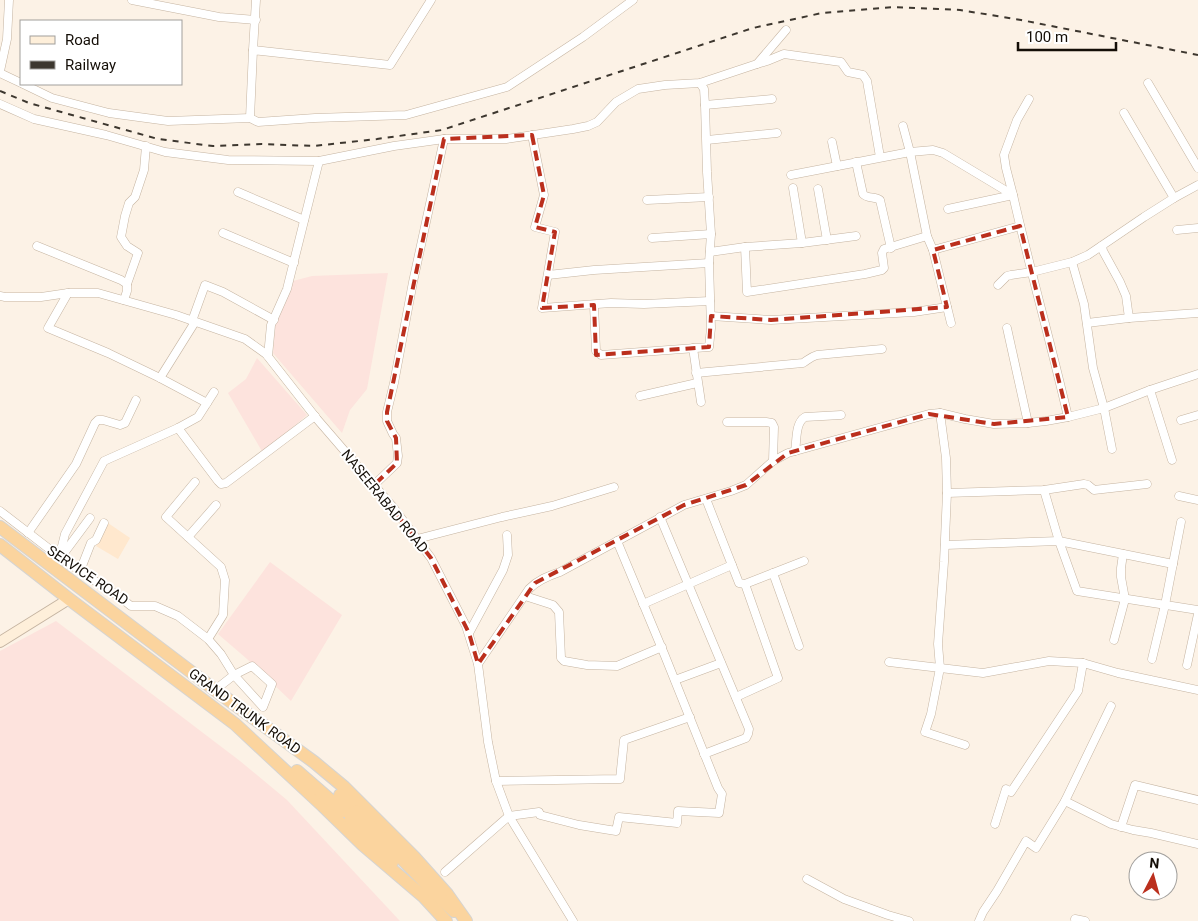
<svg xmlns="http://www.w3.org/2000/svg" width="1198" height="921" font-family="Roboto,sans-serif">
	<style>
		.industrial { fill: #fde3dd }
		.built { fill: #ffe8ce }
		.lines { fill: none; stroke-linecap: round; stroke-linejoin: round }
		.minor-casing { stroke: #c5b4a1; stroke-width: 9 }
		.secondary-casing { stroke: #c5b4a1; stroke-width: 12 }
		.trunk-casing { stroke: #d5d4d2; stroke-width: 14 }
		.minor { stroke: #fff; stroke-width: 8 }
		.secondary { stroke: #feefda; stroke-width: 10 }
		.trunk { stroke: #fbd49e; stroke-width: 12 }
		.rail { stroke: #3d372f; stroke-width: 2; stroke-dasharray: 6 6; stroke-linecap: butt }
		.marked { fill: none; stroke: #bb2f1d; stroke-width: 4; stroke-dasharray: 10 6; stroke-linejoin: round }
		.labels { text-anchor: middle; stroke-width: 4; stroke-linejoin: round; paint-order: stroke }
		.street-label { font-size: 14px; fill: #140e07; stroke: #fff }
	</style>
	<rect width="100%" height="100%" fill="#fcf2e6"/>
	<!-- industrial -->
	<g class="industrial">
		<path d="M388,273l-21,116 -17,21 -8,23 -69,-80 2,-27 18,-45 19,-5z"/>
		<path d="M257,358l50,57 -44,38 -35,-60 18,-14z"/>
		<path d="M270,562l72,53 -51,86 -44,-42 -29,-25z"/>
		<path d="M56,621l184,140 47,39 113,121h-400v-270z"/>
	</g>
	<!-- built -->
	<path class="built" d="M108,523l22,15 -12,21 -22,-13z"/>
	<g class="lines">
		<defs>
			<g id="minor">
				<path d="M132,0l87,17 37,3"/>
				<path d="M253,50l3,-50"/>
				<path d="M757,64l10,-3 17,-7 57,8 7,10 15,3 4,6 13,76"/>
				<path d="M0,71l7,-32 2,-39"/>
				<path d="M0,73l21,10"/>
				<path d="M1148,83l50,85"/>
				<path d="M23,84l29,14 57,15 59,8 82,-3 8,4 57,-4 91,-3 101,-28 76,-50 50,-37"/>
				<path d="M0,104l34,15 72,16 59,17 63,8 91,1 75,-15 50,-7h62l67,-10 15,-3 9,-4 19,-20 22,-13 27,-4 35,-2 57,-19 29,-34"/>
				<path d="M705,105l67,-6"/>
				<path d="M1124,113l50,85"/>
				<path d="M250,118l3,-68 137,15 41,-65"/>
				<path d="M903,126l7,26 17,84 6,14 18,73"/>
				<path d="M532,135l12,60 -9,32 20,5 -13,76 69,-5 33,1 66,-3"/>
				<path d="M707,140l70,-7"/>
				<path d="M832,142l5,24"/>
				<path d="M856,162l7,32c4,5 12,2 17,6l11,48"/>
				<path d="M791,175l119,-23 23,-2 10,3 70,42c17,75 38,148 55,222"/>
				<path d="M793,188l9,55"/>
				<path d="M818,189l9,51"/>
				<path d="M238,192l66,28"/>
				<path d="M647,200l62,-3"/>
				<path d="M948,209l65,-14 -7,-27 -2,-13 13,-35 12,-21"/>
				<path d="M1177,230l21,-2"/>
				<path d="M223,233l71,30"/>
				<path d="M652,238l59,-4"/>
				<path d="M37,246l84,34 6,4v7l-3,9"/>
				<path d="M1102,246l1,5 17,31 6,14 3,22"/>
				<path d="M745,247l2,45 118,-18 17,-4 2,-2 -2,-15 2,-4 43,-13"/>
				<path d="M933,250l87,-24"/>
				<path d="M710,252l35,-5 57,-4 54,-7"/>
				<path d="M1072,262l12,42 9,64 11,40 8,41"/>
				<path d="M548,275l46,-5 115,-7"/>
				<path d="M127,284l11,-31 -11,-7 -6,-9 4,-21 4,-13 6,-6 9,-27 2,-24"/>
				<path d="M998,285l9,-9 4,-1 21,-3 40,-10 16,-7 56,-38 30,-19 24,-13"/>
				<path d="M68,293l-20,35 60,25 52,25 47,25"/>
				<path d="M0,296l5,1h36l27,-4h30l78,22 69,24 21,15 51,65 76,88 38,51 35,68 12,38 10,78 8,39 13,35 64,105"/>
				<path d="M594,305l2,46 5,4 108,-8 2,-19 -2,-65 2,-29 -4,-62 -2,-67 -1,-16 -4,-6"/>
				<path d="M711,316l60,4 143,-8 33,-5"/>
				<path d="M192,321l13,-36 18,7 51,28"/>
				<path d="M1087,323l42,-5 69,-5"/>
				<path d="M1007,328l21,95"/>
				<path d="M693,348l8,54"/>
				<path d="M268,356l3,-31 16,-36 32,-128"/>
				<path d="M696,373l107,-10c5,-3 7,-6 14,-8l65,-6"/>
				<path d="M160,378l35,-56"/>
				<path d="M1150,390l22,70"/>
				<path d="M640,396l57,-13"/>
				<path d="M940,413l6,45 1,35 -3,69 -6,82 2,24 -9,46 -6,18 40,13"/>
				<path d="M1181,420l17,-5"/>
				<path d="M727,422h39l6,1 2,4 -1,34"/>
				<path d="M178,428l40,53 3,3 5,-1 89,-67"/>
				<path d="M795,451c2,-11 0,-28 10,-34l36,-2"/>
				<path d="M195,482l-29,35 55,50 4,13 -2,35 -15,24"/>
				<path d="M374,485l23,-22 1,-7 -2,-18 -3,-4 -6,-13v-9l7,-29 19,-101 31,-143"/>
				<path d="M1044,490l15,51 18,50 121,19"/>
				<path d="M947,493l97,-3 40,-6 4,1 6,5 53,-6"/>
				<path d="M1179,496l19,4"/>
				<path d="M706,499l33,84 6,1 59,-23"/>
				<path d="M0,511l61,47 46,31 9,5 15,12h24l23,10 30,23 13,15 13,21 29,32 9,-23 -20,-18 -18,9 -19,15"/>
				<path d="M660,517l89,212 -1,5 -2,4 -42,16"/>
				<path d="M28,533l48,-69 19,-41 3,-3h5l17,5 5,-2 11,-23"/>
				<path d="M188,537l28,-32"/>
				<path d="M417,539l85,-22 50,-11 62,-19"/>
				<path d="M945,545l114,-4 114,23"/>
				<path d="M64,553l26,-35"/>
				<path d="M61,558l3,-5 -2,-7 3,-12 39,-73 74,-33 20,-11 16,-25"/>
				<path d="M80,571l11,-28 5,-3 8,-17"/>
				<path d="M773,573l26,73"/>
				<path d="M525,596l28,9 6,7 2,46 3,3 23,4 30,1 45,-19"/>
				<path d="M643,604l89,-39"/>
				<path d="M469,633l34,-63 5,-15 -1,-20"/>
				<path d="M1114,640l11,-41 -4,-22v-9l2,-14"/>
				<path d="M1152,659l13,-54 16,-83"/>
				<path d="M889,662l94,11 66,-12 34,2"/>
				<path d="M478,664l51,-75c9,-9 19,-13 31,-17l124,-67 47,-14 15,-6 27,-24 15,-8 141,-39 11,-1 25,6 29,5 34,-1 18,-2 22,-4 36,-9 46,-18 48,-16"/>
				<path d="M1187,665l11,-51"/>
				<path d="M675,680l46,-17"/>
				<path d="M736,697l42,-19 -33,-94"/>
				<path d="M496,781l124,-2 4,-39 66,-23"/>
				<path d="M1065,801l46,23 22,6 18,3 47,11"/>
				<path d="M995,824l11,-35 5,3 67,-101 5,-28 35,10 80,17"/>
				<path d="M1121,827l14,-42 63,15"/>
				<path d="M445,872l64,-56 30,-4 1,3 39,10 37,6 3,-14 58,6 1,-12 41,2 3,-19 -4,-6 -53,-132 -48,-115"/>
				<path d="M807,879l37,20 44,16 21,6"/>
				<path d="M1075,919l10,2"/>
				<path d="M979,921l4,-9 14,-21 29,-50 10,7 29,-47 46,-95"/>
			</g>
			<path id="secondary" d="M0,642l69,-43"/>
			<g id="trunk">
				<path d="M0,527l215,163 99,72 30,25 70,70 33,37 19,27"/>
				<path d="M0,545l69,54 166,125 88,82 40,39 61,52 22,24"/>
				<path d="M297,771l46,40h3l4,-3v-4l-10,-9"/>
				<path d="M392,862l-41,-43c-1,-5 2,-8 7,-7l14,16 70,72 12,11"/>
			</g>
		</defs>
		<!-- minor casing -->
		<use href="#minor" class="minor-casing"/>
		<!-- secondary casing -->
		<use href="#secondary" class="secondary-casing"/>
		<!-- trunk casing -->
		<use href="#trunk" class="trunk-casing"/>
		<!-- minor -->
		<use href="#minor" class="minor"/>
		<!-- secondary -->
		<use href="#secondary" class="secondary"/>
		<!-- trunk -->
		<use href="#trunk" class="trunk"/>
		<!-- rail -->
		<path class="rail" d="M0,91l29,12 129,36 55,7 49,-2 52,2 63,-7 65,-9 311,-102 69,-15 71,-6 67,3 61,10 177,35"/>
	</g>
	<!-- marked area -->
	<path class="marked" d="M532,135l12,60 -9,32 20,5 -13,76 52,-3 2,50 113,-8 2,-31 60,4 176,-13 -14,-57 87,-24 48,191 -74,7 -65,-10 -141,39 -42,32 -62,20 -149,78 -57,81 -9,-31 -38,-75 -57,-73 23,-22 -1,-25 -9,-17v-9l57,-273z"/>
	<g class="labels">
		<!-- street labels -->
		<g class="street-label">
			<text transform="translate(385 501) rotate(51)" y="5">NASEERABAD ROAD</text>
			<text transform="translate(88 575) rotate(34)" y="5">SERVICE ROAD</text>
			<text transform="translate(245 711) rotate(36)" y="5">GRAND TRUNK ROAD</text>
		</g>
	</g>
	<!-- legend -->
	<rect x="20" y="20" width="162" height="65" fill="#ffffff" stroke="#a19f9c"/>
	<rect x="30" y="36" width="25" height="8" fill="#feefda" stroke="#a19f9c"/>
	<text x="65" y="45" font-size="15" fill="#140e07">Road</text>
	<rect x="30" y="61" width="25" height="8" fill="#3d372f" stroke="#a19f9c"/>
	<text x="65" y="70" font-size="15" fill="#140e07">Railway</text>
	<!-- north arrow -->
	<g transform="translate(1153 876) rotate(6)"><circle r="24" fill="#ffffff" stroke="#a19f9c"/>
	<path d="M0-4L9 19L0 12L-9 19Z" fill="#bb2f1d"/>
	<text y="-8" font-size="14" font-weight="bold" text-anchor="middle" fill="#140e07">N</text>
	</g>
	<!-- scale -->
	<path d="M1018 42v8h98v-8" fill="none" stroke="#140e07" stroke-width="2.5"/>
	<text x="1026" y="42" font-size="15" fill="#140e07" stroke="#ffffff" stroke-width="4" paint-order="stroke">100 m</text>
</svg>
